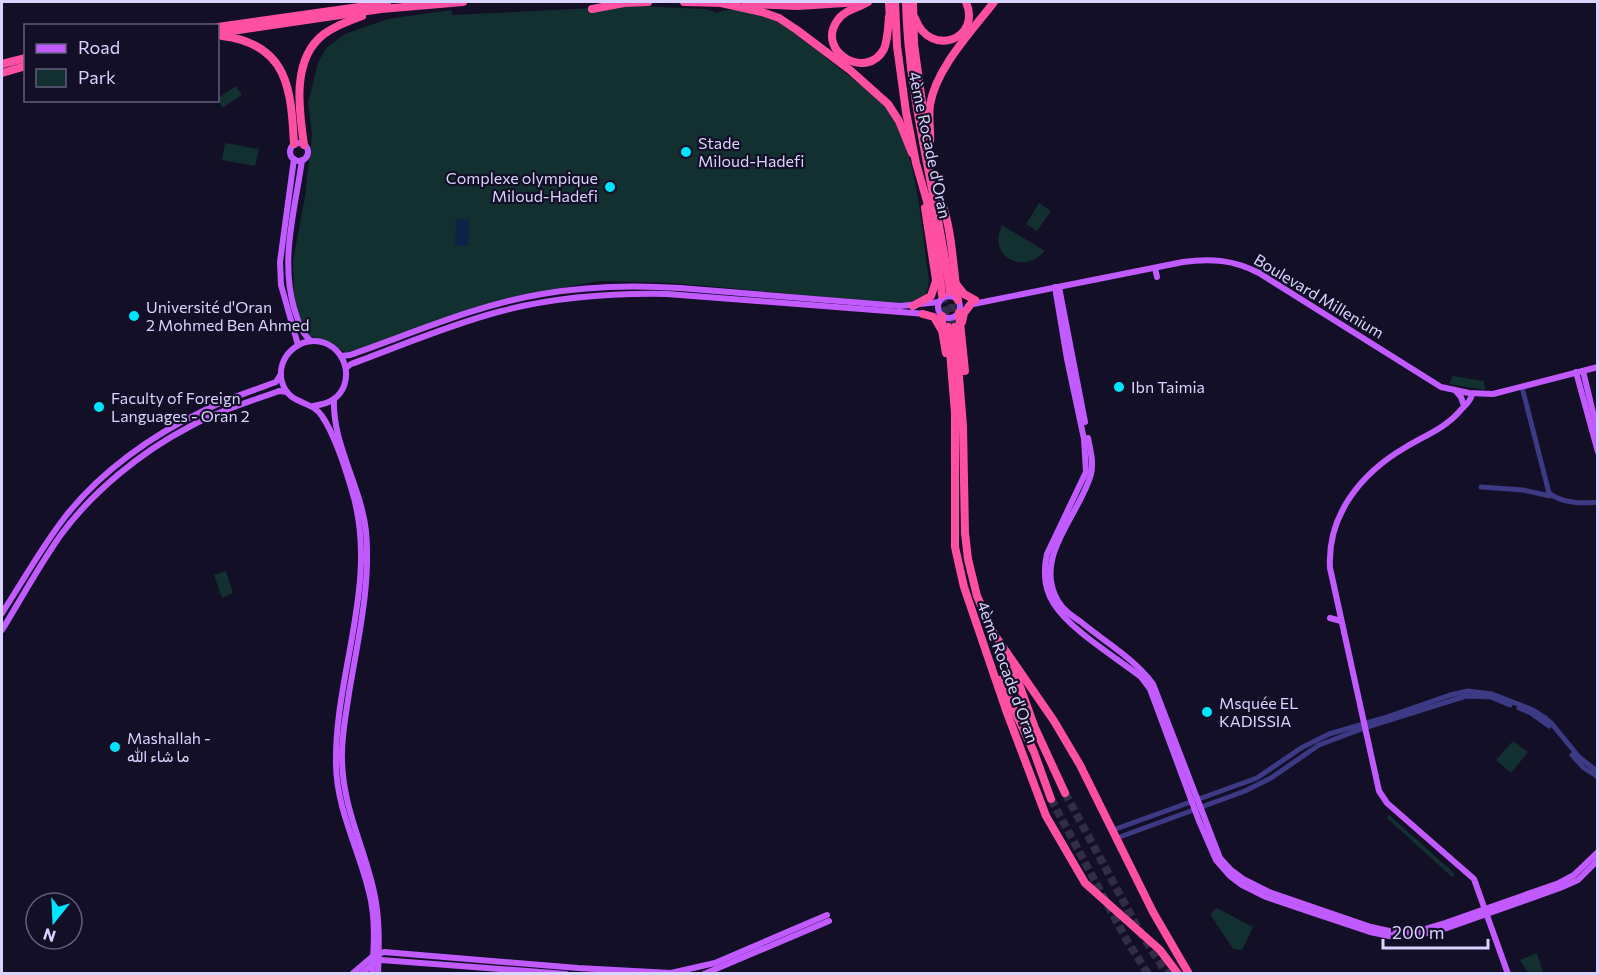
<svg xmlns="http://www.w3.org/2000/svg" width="1599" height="975" font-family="Commissioner,Vazirmatn,sans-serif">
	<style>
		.green { fill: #12302f }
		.water { fill: #0c2248 }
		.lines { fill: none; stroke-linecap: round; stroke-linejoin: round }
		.highway-tunnel { stroke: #312d47; stroke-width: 8; stroke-dasharray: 8 4; stroke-linecap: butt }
		.minor { stroke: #3d3a85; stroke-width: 5 }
		.major { stroke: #c25bff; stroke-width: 6 }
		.highway { stroke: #ff4fa3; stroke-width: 8 }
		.poi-dot { fill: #00e5ff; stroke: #130f26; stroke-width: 2 }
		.labels { text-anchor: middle; stroke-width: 4.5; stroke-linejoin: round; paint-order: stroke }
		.poi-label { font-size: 16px; fill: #d9d4ff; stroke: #130f26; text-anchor: start }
		.street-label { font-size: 16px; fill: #d9d4ff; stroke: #130f26 }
	</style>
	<rect width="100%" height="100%" fill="#130f26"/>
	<!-- green -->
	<g class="green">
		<path d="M635,6l71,3 11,4c18,-10 56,6 73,16 14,9 27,21 40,32 19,15 52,37 64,58 24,41 28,114 35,161 -1,29 -27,23 -48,22l-209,-19 -72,-2 -72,13 -42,11 -140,48 -21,-12 -19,-6 -12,-36 -1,-38 12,-65 7,-62 -4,-31 10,-40 8,-15 19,-14 43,-15 63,-9 2,5z"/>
		<path d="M236,86l6,9 -20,13 -4,-10z"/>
		<path d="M225,143l34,6 -4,17 -33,-6z"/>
		<path d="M1039,203l12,8 -14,20 -11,-7z"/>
		<path d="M1002,225l43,26c-23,25 -58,5 -43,-26z"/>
		<path d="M1453,376l31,5 1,9 -36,-6z"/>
		<path d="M226,571l7,22 -11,5 -8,-23z"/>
		<path d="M1513,741l15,11 -17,21 -15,-13z"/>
		<path d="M1389,815l66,59 -3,3 -65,-59z"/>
		<path d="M1217,908l36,19 -11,23 -9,-1 -23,-35z"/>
		<path d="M1537,953l6,20h-15l-8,-13z"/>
	</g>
	<!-- water -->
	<path class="water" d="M456,219l13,1 -1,26 -13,-1z"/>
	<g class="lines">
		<!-- highway-tunnel -->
		<g class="highway-tunnel">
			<path d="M950,292l5,35"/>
			<path d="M942,295l6,32"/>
			<path d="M1065,793l75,139 27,42"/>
			<path d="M1051,799l75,140 22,35"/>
		</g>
		<!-- minor -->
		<g class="minor">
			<path d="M1522,387l27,106c12,10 33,11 49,9"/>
			<path d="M1481,487l42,3 27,6"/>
			<path d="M1519,708l12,5 18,13"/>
			<path d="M1572,755l12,13 14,9"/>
			<path d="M1113,830l144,-52 44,-30 28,-14 55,-16 66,-23 18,-4 24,3 41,16 11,7 8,7 27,33 19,15"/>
			<path d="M1117,838l128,-47 26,-13 48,-33 45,-17 102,-32 25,1 19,8"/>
		</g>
		<!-- major -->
		<g class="major">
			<circle cx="299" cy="152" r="9"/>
			<path d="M294,159l-14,103 1,23 17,60"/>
			<path d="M302,160c-7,50 -22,99 -8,148 4,12 7,25 17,33"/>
			<path d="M1155,268l2,9"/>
			<path d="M1055,287l12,72 17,80 2,33 -39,82c-4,18 -3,35 7,50 16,26 63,54 87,73l9,12 49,132 17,39 14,16 12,9 24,12 44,15 60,20 24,5 33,-4 20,-5 113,-40 18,-8 20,-20"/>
			<path d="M1059,287l26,135"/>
			<circle cx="949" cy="307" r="11"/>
			<path d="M973,304l210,-42c28,-4 51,-2 76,11l182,114 28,6 24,1 105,-27"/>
			<path d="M341,356l9,-1c63,-22 126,-50 192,-61 45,-8 93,-9 138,-6l220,18 39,-4"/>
			<path d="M346,368l5,-4c49,-18 98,-39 147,-52 56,-15 111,-19 169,-18l259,20"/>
			<path d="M1583,371l15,62"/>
			<path d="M1576,372l22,80"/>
			<path d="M1455,390l6,7 2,6"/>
			<path d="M1472,394c-1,8 -8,12 -13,18 -14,16 -35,24 -53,35 -45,26 -79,68 -76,121l49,223 8,12 87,76 34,95"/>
			<path d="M334,399c-2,45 27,87 32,132 5,54 -8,108 -17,162 -3,22 -8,44 -7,67 1,49 22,86 32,132 6,26 5,55 4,82"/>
			<path d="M313,406c7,-1 14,-2 21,-7 20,-15 14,-47 -9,-56 -24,-9 -50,14 -43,39 7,24 29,17 40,34 12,18 24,54 30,75 28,91 -18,183 -16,274 1,46 23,84 33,127 7,26 5,55 3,82"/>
			<path d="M1088,438c2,11 6,24 3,36 -11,41 -59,83 -33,127 5,9 14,15 23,21 24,20 54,37 72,62l67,174 11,12 12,9 26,13 102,35 23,5 31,-3 20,-6 114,-40 15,-8 24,-23"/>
			<path d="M2,613c21,-32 39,-65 63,-96 35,-45 87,-82 138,-106 23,-12 49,-20 73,-29l5,-8"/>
			<path d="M1330,618l11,3"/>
			<path d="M2,630c19,-31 37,-64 58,-94 32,-44 81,-84 129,-109 29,-16 60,-25 90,-36l8,1"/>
			<path d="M352,974l21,-18 11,-4 194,16 93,5 44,-10 112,-48"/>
			<path d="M361,974l13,-11 7,-3 185,14"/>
			<path d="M704,974l125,-53"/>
		</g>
		<!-- highway -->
		<g class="highway">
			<path d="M684,2l41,1"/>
			<path d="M868,2c-10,6 -24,8 -31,19 -21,31 30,60 47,28 4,-10 4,-22 5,-32"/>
			<path d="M889,2l1,19"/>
			<path d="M895,2l2,44 9,66 10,51 18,63 8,69"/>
			<path d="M906,2c2,97 31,193 44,290"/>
			<path d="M913,2l1,42 10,73"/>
			<path d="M721,3l41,9 17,6 18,12 53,40 38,34 11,17 13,32"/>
			<path d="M746,4l52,2 62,-4"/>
			<path d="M592,9l32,-6 24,-1"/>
			<path d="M915,18c15,41 67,21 51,-16"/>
			<path d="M218,27l169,-24"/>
			<path d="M218,33l163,-24 82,-7"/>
			<path d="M222,36c66,8 69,53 72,108"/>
			<path d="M2,64l24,-6"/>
			<path d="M2,73l24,-7"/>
			<path d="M930,142c1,-12 -2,-24 0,-37 6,-37 42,-74 64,-103"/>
			<path d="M304,145c-5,-35 -13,-86 20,-111 11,-8 24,-13 38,-18"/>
			<path d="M938,196c14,22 15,76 20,104"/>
			<path d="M925,208l11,72"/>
			<path d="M956,284l8,10 11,6"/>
			<path d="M913,306l18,-10 5,-15"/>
			<path d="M959,313l6,58"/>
			<path d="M923,314l11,3 7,12"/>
			<path d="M942,316v14l4,23"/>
			<path d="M962,322l2,-9 6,-8"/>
			<path d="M948,327l7,86v134l9,40 42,123 40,106 39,67 75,67 18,24"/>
			<path d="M955,327l8,99 2,107 3,26 9,37 17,38 60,87 26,44 73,147 36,62"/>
			<path d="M1013,667l22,61 30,65"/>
			<path d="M1000,680l34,72 17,47"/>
		</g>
	</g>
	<!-- markers -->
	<g class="poi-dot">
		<circle cx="686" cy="152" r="6"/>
		<circle cx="610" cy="187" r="6"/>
		<circle cx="134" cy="316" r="6"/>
		<circle cx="1119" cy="387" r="6"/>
		<circle cx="99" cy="407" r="6"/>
		<circle cx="1207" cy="712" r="6"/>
		<circle cx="115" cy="747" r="6"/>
	</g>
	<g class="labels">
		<!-- poi labels -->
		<g class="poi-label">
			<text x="698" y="149">Stade<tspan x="698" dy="18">Miloud-Hadefi</tspan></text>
			<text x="598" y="184" text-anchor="end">Complexe olympique<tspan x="598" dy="18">Miloud-Hadefi</tspan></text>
			<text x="146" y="313">Université d'Oran<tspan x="146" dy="18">2 Mohmed Ben Ahmed</tspan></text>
			<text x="1131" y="393">Ibn Taimia</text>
			<text x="111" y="404">Faculty of Foreign<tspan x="111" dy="18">Languages - Oran 2</tspan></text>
			<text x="1219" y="709">Msquée EL<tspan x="1219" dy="18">KADISSIA</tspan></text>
			<text x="127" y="744">Mashallah -<tspan x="127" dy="18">ما شاء الله</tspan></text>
		</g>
		<!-- street labels -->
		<g class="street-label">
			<text transform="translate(930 145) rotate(78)" y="6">4ème Rocade d'Oran</text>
			<text transform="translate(1319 296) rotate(31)" y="6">Boulevard Millenium</text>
			<text transform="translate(1008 672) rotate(70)" y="6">4ème Rocade d'Oran</text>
		</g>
	</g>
	<!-- border -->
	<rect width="1599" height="975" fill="none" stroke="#d9d4ff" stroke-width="6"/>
	<!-- legend -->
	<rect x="24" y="24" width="195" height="78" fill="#130f26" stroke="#625e7d" stroke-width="1.5"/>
	<rect x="36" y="44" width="30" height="9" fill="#c25bff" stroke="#625e7d" stroke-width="1.5"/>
	<text x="78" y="54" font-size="18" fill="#d9d4ff">Road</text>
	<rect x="36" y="69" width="30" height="18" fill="#12302f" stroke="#625e7d" stroke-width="1.5"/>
	<text x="78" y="84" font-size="18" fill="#d9d4ff">Park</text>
	<!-- north arrow -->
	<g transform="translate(54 921) rotate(198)"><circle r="28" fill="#130f26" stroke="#625e7d" stroke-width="1.5"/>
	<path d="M0-4.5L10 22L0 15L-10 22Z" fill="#00e5ff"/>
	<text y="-9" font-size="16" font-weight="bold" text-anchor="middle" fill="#d9d4ff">N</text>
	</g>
	<!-- scale -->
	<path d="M1383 939v9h105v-9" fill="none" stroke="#d9d4ff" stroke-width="3"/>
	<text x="1392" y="939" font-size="18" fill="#d9d4ff" stroke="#130f26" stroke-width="4.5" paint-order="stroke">200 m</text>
</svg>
